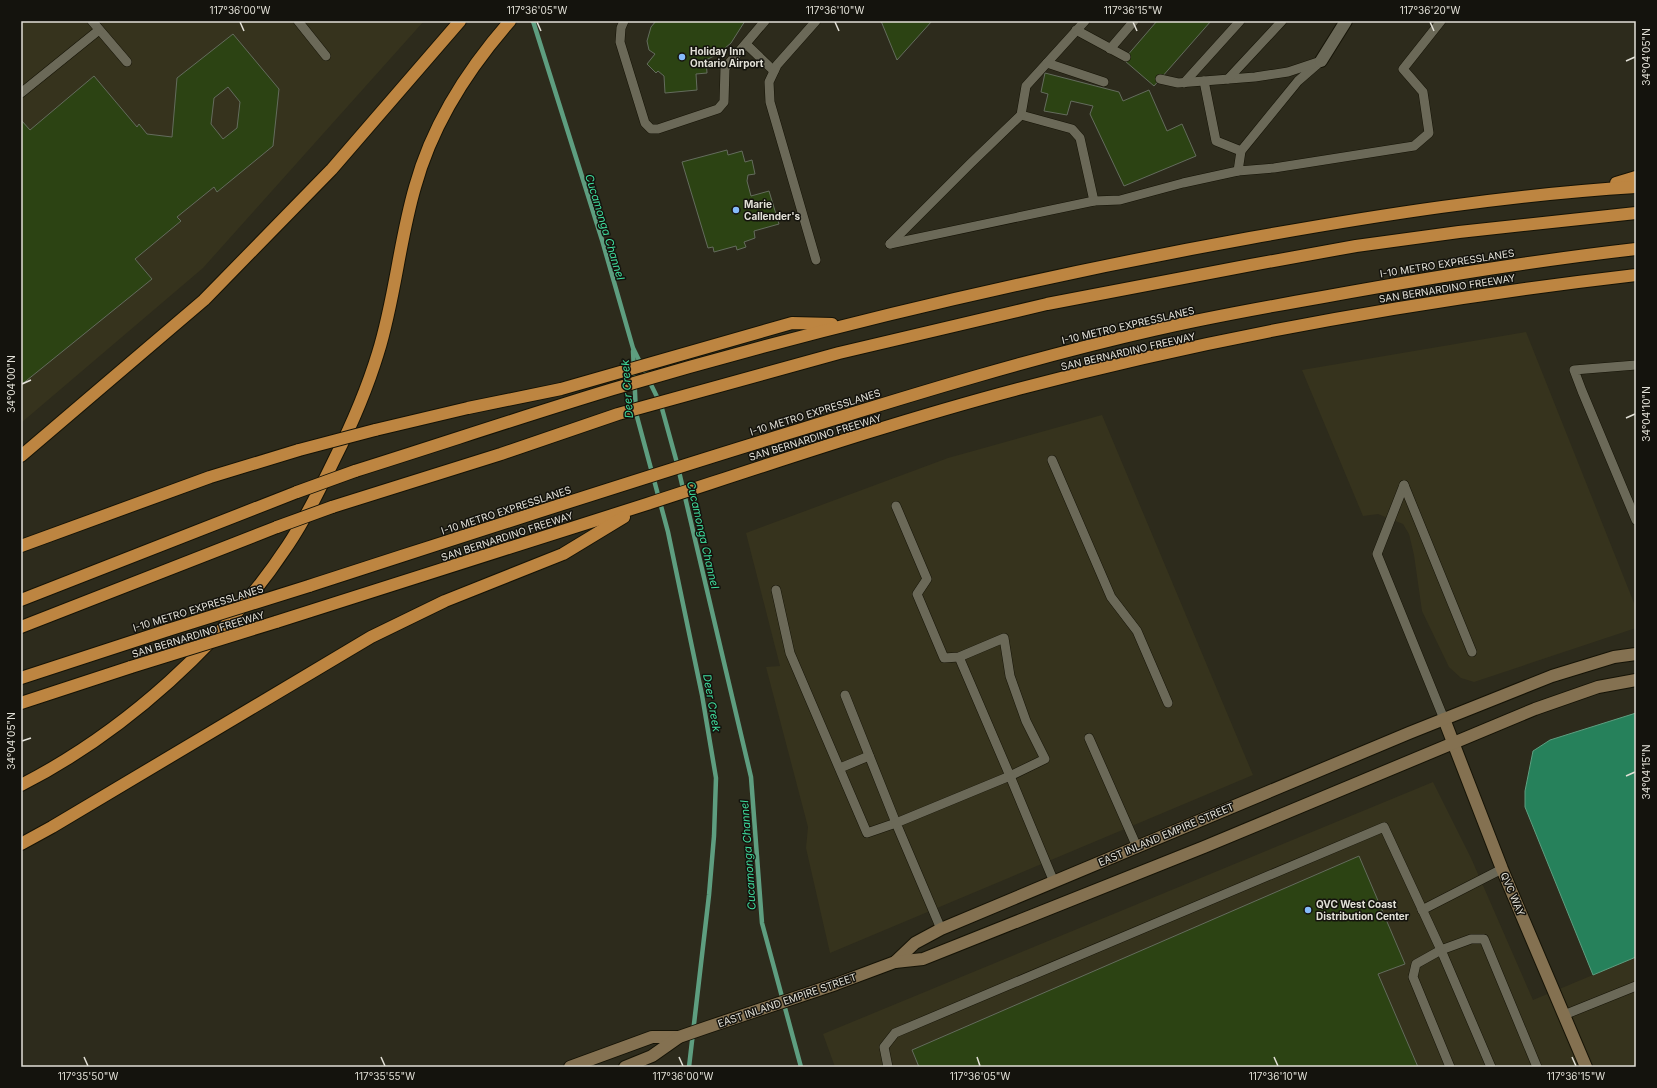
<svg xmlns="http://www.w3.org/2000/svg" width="1657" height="1088" font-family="Inter,sans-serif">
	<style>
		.built { fill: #36331d }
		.water { fill: #26815b; stroke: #5e9e80 }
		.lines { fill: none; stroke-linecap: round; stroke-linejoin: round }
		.stream { stroke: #5e9e80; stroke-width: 4.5 }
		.building { fill: #2c4313; stroke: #646c5d; fill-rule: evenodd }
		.lane-casing { stroke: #151306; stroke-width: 10 }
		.street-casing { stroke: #151306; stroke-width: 14 }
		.secondary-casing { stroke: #151306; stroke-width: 14 }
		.highway-casing { stroke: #151306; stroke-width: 14 }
		.lane { stroke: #6b6958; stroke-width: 9 }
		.street { stroke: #6b6958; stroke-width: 12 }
		.secondary { stroke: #847151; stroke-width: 12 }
		.highway { stroke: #bd8541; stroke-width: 12 }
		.highway-bridge-casing { stroke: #151306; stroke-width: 14; stroke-linecap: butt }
		.highway-bridge { stroke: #bd8541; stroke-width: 12 }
		.ticks { fill: none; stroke: #e2e0d7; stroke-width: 1.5 }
		.poi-dot { fill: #85bbfb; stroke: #14130d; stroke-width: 1.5 }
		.labels { text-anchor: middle; stroke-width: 3; stroke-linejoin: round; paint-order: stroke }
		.poi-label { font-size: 10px; font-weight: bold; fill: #e2e0d7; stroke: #14130d; text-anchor: start }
		.street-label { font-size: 10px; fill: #e2e0d7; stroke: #14130d }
		.water-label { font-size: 11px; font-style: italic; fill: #3fdd9d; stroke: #14130d }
		.neatline { fill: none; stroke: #e2e0d7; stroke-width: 1.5 }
		.ticks-label { font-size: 10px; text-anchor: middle; fill: #e2e0d7 }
	</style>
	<rect width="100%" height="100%" fill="#2d2b1c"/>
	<!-- built -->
	<g class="built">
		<path d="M21,21h403l-221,247 -182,155z"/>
		<path d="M1526,332l110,276v20l-162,54 -13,-4 -12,-11 -27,-56 -8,-56 -5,-21 -6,-10 -25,-10 -15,2 -61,-146z"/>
		<path d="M1102,415l151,360 -423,178 -24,-105 2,-21 -42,-160 14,-1 -34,-133 202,-75z"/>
		<path d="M1433,782l38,76 62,142 103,-43v110h-801l-12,-33z"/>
	</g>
	<!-- water -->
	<path class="water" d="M1636,713v244l-43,18 -68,-168v-16l8,-40 17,-11z"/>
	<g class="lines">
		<!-- stream -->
		<g class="stream">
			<path d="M533,21l69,219 31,108 28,57 16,58 74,314 11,146 39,144"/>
			<path d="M633,351l3,62 32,119 34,163 14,83 -2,58 -5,59 -20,172"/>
		</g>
	</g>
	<!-- building -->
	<g class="building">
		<path d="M656,21h89l-14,22 -13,11 -12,6 1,13 -11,1 1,16 -32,3 -1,-17 -6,-5 -2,2 -9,-9 8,-10 -6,-4 -2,-9 4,-14z"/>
		<path d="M881,21h51l-35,39z"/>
		<path d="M1157,21h54l-57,65 -29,-25 1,-4z"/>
		<path d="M233,34l46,55 -6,57 -56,46 -3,-5 -37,30 4,4 -46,38 17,20 -131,106v-265l9,10 64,-54 43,51 2,-3 8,10 25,3 5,-59zM228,87l12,15 -3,26 -14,11 -12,-15 3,-26z"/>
		<path d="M1045,73l74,19 4,9 26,-11 18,41 15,-7 14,32 -72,30 -34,-72 3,-8 -22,-5 -4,14 -23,-4 4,-17 -7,-2z"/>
		<path d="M727,150l1,5 14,-4 3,11 7,-2 3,14 -7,1 -1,6 4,15 18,-5 10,33 -25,7 1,7 -11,4 2,5 -9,3 -1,-4 -22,6 -1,-5 -5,1 -26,-86z"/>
		<path d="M1359,856l46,108 -27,10 40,93h-499l-7,-17z"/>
	</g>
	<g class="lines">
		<defs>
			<g id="lane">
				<path d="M92,21l35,41"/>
				<path d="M298,21l28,35"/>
				<path d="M624,21l-3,7 -1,14 25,81 6,6h7l60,-20 6,-7 1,-34 40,-47"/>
				<path d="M1085,21l-59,65 -5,29 51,14 8,9 14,63"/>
				<path d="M1076,30l50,27"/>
				<path d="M746,44l28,27"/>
				<path d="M1110,49l24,-28"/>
				<path d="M1321,61l-23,20 -57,70 -3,20 36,-3 140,-22 15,-13 -6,-41 -20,-23 38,-48"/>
				<path d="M1047,63l57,19"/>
				<path d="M1160,79l18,4 77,-6 33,-5 30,-10"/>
				<path d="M1228,79l54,-58"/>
				<path d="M1204,81l12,60 25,10"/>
				<path d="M1184,83l56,-62"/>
				<path d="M21,93l78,-63"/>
				<path d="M890,244l204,-43 26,-1 63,-17 55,-12"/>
				<path d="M890,244l80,-80 51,-49"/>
				<path d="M816,260l-46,-158 -1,-20 8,-17 39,-44"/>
				<path d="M1636,365l-62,5 8,21 54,129"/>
				<path d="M1052,460l59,137 26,34 31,72"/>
				<path d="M1404,485l-27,69 67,165"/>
				<path d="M1404,485l68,167"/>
				<path d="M896,506l31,73 -10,15 27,64 15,-1 45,-19 6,38 16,45 19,38 -35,17 -51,-119"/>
				<path d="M776,590l14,63 77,180 29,-10 -51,-128"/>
				<path d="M1089,738l48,109"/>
				<path d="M840,768l29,-12"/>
				<path d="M1422,910l80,-41"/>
				<path d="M941,929l-45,-106 114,-47 44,106"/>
				<path d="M1564,1015l72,-29"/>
				<path d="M888,1067l-4,-20 11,-14 489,-206 57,123 30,-11h13l53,128"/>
				<path d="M1450,1067l-37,-90 3,-13 25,-14 50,117"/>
			</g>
			<path id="street" d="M1321,61l25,-40"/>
			<g id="secondary">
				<path d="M1444,719l58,150 84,198"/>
				<path d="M895,962l20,-19 26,-14 468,-196 143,-57 62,-19 22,-3"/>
				<path d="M570,1067l82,-30h27"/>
				<path d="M625,1067l27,-11 27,-19 29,-10 128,-43 59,-22 28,-3 281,-112 331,-138 63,-22 38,-7"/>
			</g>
			<g id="highway">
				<path d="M1616,183l20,-6"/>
				<path d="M375,430l93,-22 93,-19 231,-66 40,1"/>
				<path d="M21,456l183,-156 128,-131 128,-148"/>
				<path d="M355,471c86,-27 172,-56 258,-82 209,-62 422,-112 637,-151 128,-23 256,-43 386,-51"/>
				<path d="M332,507l169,-53 117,-40 221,-61 208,-49 204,-39 105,-19 103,-14 177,-19"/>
				<path d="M21,546l189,-69 89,-27"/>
				<path d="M309,586c164,-53 328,-107 493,-157 116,-36 233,-72 352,-99 55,-13 112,-23 169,-33 104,-19 208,-36 313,-48"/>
				<path d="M21,600l276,-108"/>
				<path d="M276,622c124,-39 248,-78 371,-118 123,-40 246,-82 371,-115 203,-54 410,-90 618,-114"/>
				<path d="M21,627l256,-100"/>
				<path d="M21,678l147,-48"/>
				<path d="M21,703l110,-36"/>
				<path d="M21,785c104,-53 203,-143 267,-240 18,-27 33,-58 47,-87 17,-34 32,-69 43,-105 17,-54 21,-111 37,-166 17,-62 52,-117 95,-166"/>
				<path d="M21,844l31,-17 319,-190 74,-36 118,-47 61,-37"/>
			</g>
		</defs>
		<!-- lane casing -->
		<use href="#lane" class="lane-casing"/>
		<!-- street casing -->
		<use href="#street" class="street-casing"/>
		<!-- secondary casing -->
		<use href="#secondary" class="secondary-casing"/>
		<!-- highway casing -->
		<use href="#highway" class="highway-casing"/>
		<!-- lane -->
		<use href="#lane" class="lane"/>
		<!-- street -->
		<use href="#street" class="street"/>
		<!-- secondary -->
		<use href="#secondary" class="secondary"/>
		<!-- highway -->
		<use href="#highway" class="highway"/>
		<defs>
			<g id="highway-bridge">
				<path d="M299,450l76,-20"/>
				<path d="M297,492l58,-21"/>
				<path d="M277,527l55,-20"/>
				<path d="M168,630l141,-44"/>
				<path d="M131,667l145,-45"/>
			</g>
		</defs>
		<!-- highway-bridge casing -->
		<use href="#highway-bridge" class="highway-bridge-casing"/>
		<!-- highway-bridge -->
		<use href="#highway-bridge" class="highway-bridge"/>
	</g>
	<!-- ticks -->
	<path class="ticks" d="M240,22l4,9M537,22l4,9M835,22l4,9M1133,22l4,9M1430,22l4,9M1626,61l9,-4M22,384l9,-4M1626,418l9,-4M22,741l9,-3M1626,776l9,-4M84,1057l4,9M381,1057l4,9M679,1057l4,9M977,1057l3,9M1274,1057l4,9M1572,1057l4,9"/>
	<!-- markers -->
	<g class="poi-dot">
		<circle cx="682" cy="57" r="4"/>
		<circle cx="736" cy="210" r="4"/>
		<circle cx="1308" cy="910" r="4"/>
	</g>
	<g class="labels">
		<!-- poi labels -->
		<g class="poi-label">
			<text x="690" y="55">Holiday Inn<tspan x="690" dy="12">Ontario Airport</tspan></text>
			<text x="744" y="208">Marie<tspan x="744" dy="12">Callender's</tspan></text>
			<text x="1316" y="908">QVC West Coast<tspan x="1316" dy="12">Distribution Center</tspan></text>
		</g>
		<!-- street labels -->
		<g class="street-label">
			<text transform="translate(1447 263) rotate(-9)" y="4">I-10 METRO EXPRESSLANES</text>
			<text transform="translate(1447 288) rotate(-9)" y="4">SAN BERNARDINO FREEWAY</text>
			<text transform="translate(1128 325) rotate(-13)" y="4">I-10 METRO EXPRESSLANES</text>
			<text transform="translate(1128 351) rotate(-13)" y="4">SAN BERNARDINO FREEWAY</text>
			<text transform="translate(815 412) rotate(-17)" y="4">I-10 METRO EXPRESSLANES</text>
			<text transform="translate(815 437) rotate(-17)" y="4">SAN BERNARDINO FREEWAY</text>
			<text transform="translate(506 510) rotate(-18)" y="4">I-10 METRO EXPRESSLANES</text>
			<text transform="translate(507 536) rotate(-18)" y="4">SAN BERNARDINO FREEWAY</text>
			<text transform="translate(198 608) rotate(-17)" y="4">I-10 METRO EXPRESSLANES</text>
			<text transform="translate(198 634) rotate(-17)" y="4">SAN BERNARDINO FREEWAY</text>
			<text transform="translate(1166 834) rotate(-23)" y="4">EAST INLAND EMPIRE STREET</text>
			<text transform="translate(1513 894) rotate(67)" y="4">QVC WAY</text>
			<text transform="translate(787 1000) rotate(-19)" y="4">EAST INLAND EMPIRE STREET</text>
		</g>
		<!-- water labels -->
		<g class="water-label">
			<text transform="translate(605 227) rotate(73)" y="4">Cucamonga Channel</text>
			<text transform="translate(627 389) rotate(-94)" y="4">Deer Creek</text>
			<text transform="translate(703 535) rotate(77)" y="4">Cucamonga Channel</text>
			<text transform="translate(712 703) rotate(80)" y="4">Deer Creek</text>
			<text transform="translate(748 855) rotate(-94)" y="4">Cucamonga Channel</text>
		</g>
	</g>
	<!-- border -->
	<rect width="1657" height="1088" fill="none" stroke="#14130d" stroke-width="44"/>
	<rect x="22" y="22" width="1613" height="1044" class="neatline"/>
	<g class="ticks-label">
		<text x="240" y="14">117°36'00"W</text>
		<text x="537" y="14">117°36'05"W</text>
		<text x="835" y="14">117°36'10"W</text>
		<text x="1133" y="14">117°36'15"W</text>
		<text x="1430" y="14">117°36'20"W</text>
		<text transform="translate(1646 57) rotate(-90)" y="4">34°04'05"N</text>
		<text transform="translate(11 384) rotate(-90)" y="4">34°04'00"N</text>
		<text transform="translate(1646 414) rotate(-90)" y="4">34°04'10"N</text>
		<text transform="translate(11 741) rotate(-90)" y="4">34°04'05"N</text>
		<text transform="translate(1646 772) rotate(-90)" y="4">34°04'15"N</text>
		<text x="88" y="1080">117°35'50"W</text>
		<text x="385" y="1080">117°35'55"W</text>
		<text x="683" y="1080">117°36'00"W</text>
		<text x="980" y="1080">117°36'05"W</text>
		<text x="1278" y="1080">117°36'10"W</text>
		<text x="1576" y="1080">117°36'15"W</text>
	</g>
</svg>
